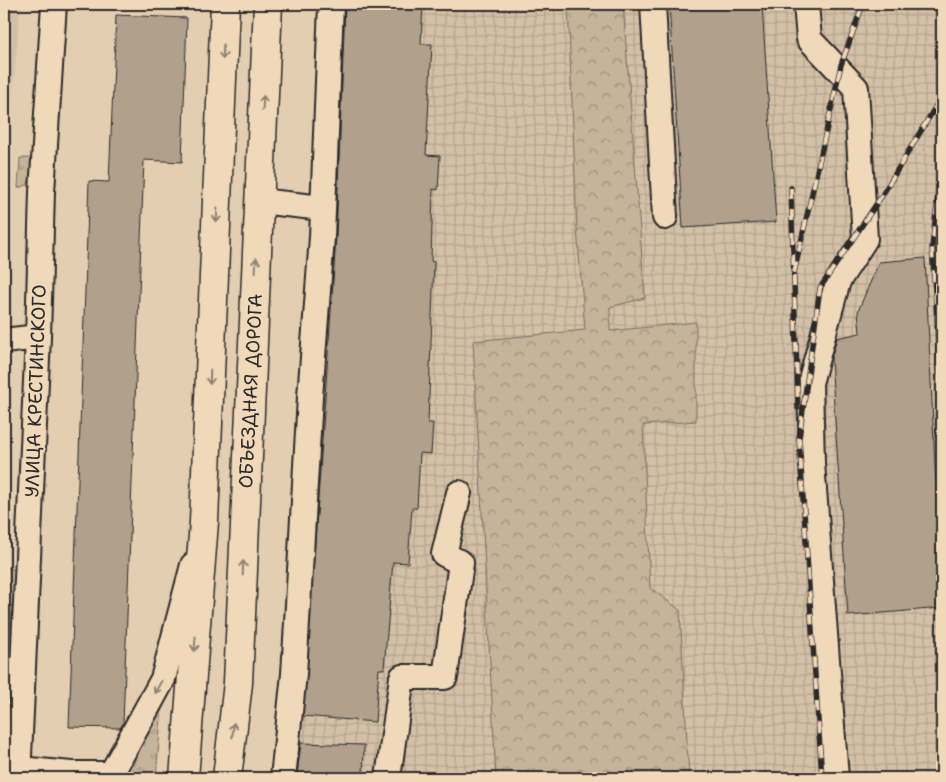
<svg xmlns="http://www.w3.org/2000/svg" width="946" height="782" font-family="'Shantell Sans',sans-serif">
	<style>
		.built { fill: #d4c0a6 }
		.industrial { fill: url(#industrial-grid) }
		.grass { fill: url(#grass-tufts); stroke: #786f62 }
		.forest { fill: url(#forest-crowns); stroke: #786f62 }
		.building { fill: #b0a08c; stroke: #2b2b2b }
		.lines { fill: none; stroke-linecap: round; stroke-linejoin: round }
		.minor-casing { stroke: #2b2b2b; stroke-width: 28 }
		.major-casing { stroke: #2b2b2b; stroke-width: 31 }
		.minor { stroke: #f0d9b9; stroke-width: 24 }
		.major { stroke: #f0d9b9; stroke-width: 28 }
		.rail-casing { stroke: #2b2b2b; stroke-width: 5.5 }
		.rail { stroke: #f0d9b9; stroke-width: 4; stroke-dasharray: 11; stroke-linecap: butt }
		.oneway { stroke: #8e8272 }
		.labels { text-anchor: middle; stroke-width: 4; stroke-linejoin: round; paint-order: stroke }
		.street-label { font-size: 19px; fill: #2b2b2b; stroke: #f0d9b9 }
	</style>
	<defs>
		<pattern id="industrial-grid" width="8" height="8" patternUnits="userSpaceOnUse" patternTransform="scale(1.25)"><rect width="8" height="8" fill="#d4c0a6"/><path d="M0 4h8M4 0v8" fill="none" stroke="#b6a58f"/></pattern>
		<pattern id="grass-tufts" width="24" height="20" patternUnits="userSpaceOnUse" patternTransform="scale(1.25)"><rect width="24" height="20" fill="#c5b39a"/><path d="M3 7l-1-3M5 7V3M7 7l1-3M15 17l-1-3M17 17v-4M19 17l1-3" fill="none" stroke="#a0927e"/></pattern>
		<pattern id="forest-crowns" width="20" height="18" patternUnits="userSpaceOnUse" patternTransform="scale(1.25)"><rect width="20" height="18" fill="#c5b39a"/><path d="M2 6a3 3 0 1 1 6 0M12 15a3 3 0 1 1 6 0" fill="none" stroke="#a0927e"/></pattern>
	</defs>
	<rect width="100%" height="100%" fill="#e4ceb1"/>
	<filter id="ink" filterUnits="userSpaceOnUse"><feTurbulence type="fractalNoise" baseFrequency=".02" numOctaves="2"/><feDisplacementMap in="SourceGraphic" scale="10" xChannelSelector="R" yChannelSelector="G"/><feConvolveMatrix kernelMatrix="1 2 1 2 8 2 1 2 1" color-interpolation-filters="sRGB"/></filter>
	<g filter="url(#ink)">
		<!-- built -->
		<path class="built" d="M4,4h17l-17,173z"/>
		<!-- industrial -->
		<path class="industrial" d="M320,4h622v774h-666l12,-75z"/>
		<!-- grass -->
		<g class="grass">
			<path d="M20,158h11l-1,21 -3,6 -9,3z"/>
			<path d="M7,567l8,3 1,5 -10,203h-2v-142z"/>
			<path d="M162,706l-6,72h-25l6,-28z"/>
		</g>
		<!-- forest -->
		<path class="forest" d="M568,4h55l22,294 -35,9v24l86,-9v99l-53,4 7,163 30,22 9,168h-193l-23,-437 112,-11 -8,-101z"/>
		<!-- building -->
		<g class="building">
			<path d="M345,4h78l-2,40h11l-6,111 14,1 -2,34 -5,-1 -2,72 3,1 -6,161h5l-2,31 -11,-1 -3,55h-5l-4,55 -15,-1 -9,107h-5l-4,53 -72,-6 33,-478z"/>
			<path d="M669,4h93l14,218 -93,6z"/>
			<path d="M116,15l71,3 -5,144 -38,-2 -21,564 -3,4 -51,-1 20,-546 20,1z"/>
			<path d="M925,258l17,350 -94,8 -17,-257 6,-21 23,-5 -2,-22 21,-49z"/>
			<path d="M301,743l63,2 -1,32 -66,-2z"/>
		</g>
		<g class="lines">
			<defs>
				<g id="minor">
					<path d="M653,4l12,213"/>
					<path d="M806,4l3,35 47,49 9,151 -27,42 -28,102 2,80 24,315"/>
					<path d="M259,201l64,7"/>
					<path d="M4,341l34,-4"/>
					<path d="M19,769l52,5h38"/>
					<path d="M18,778l20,-441 4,-145 12,-188"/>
					<path d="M109,778l54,-99 30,-114"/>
					<path d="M283,778l11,-104 16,-277 12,-160 9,-233"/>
					<path d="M388,778l14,-101h43l16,-114 -17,-9 15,-61"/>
				</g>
				<g id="major">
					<path d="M184,778l20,-256 21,-518"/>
					<path d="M227,778l11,-95 30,-679"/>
				</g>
			</defs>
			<!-- minor casing -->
			<use href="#minor" class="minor-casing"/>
			<!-- major casing -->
			<use href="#major" class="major-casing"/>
			<!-- minor -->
			<use href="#minor" class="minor"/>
			<!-- major -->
			<use href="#major" class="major"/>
			<defs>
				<g id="rail">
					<path d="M942,161l-10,86 10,147"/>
					<path d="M791,188l7,220"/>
					<path d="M794,273l47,-208 22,-61"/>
					<path d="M822,778l-23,-340 21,-150 61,-91 61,-101"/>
				</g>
			</defs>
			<!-- rail casing -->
			<use href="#rail" class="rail-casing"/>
			<!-- rail -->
			<use href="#rail" class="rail"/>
		</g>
		<!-- one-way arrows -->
		<defs><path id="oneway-shaft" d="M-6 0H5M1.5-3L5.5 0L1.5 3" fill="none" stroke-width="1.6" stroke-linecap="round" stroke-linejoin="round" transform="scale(1.25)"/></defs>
		<g class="oneway">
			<use href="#oneway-shaft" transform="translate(223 52) rotate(92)"/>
			<use href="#oneway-shaft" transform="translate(263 103) rotate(-87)"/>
			<use href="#oneway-shaft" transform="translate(217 215) rotate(92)"/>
			<use href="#oneway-shaft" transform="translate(256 265) rotate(-87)"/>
			<use href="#oneway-shaft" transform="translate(210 377) rotate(92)"/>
			<use href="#oneway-shaft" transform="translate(243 568) rotate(-88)"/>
			<use href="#oneway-shaft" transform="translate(195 644) rotate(94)"/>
			<use href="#oneway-shaft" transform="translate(158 687) rotate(119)"/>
			<use href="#oneway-shaft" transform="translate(233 730) rotate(-84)"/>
		</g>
	</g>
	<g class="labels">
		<!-- street labels -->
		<g class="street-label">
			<text transform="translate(35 391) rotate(-88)" y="7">УЛИЦА КРЕСТИНСКОГО</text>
			<text transform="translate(250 391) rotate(-87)" y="7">ОБЪЕЗДНАЯ ДОРОГА</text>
		</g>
	</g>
	<!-- margin -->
	<rect width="946" height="782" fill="none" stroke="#f0d9b9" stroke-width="20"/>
	<rect x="10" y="10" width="926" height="762" fill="none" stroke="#2b2b2b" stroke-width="2" filter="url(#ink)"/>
</svg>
